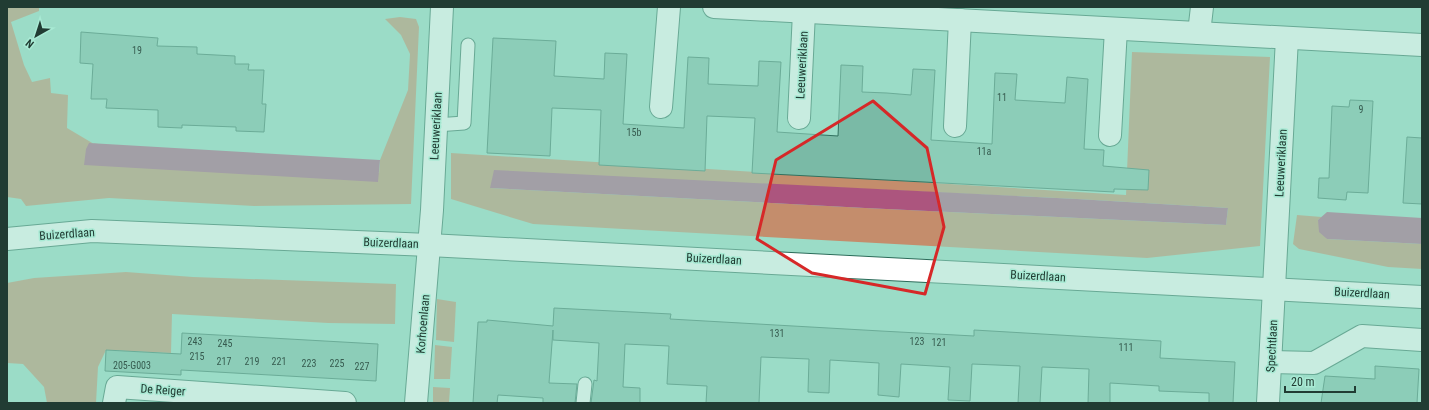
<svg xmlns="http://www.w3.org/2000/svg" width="1429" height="410" font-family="'Roboto Condensed',sans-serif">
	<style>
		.green { fill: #c48d6c; fill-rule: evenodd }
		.water { fill: #ac557e }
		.building { fill: #7abaa6; stroke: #31715f }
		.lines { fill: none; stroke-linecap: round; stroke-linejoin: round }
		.lane-casing { stroke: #2b6b59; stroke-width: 15 }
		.street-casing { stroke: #2b6b59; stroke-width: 24 }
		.secondary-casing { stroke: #2b6b59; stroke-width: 24 }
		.lane { stroke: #fff; stroke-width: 13 }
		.street { stroke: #fff; stroke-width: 22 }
		.secondary { stroke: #fff; stroke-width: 22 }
		.marked { fill: none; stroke: #d62828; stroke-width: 3; stroke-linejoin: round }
		.labels { text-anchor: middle; stroke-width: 3; stroke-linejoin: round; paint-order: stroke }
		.number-label { font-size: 10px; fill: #375c50 }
		.street-label { font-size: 12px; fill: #213c33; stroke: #a8ead4 }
	</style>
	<rect width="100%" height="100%" fill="#9bdcc7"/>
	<!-- green -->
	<g class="green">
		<path d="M7,7h32v4l-28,11 13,43 8,17 18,-4 1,15 17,2 -1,33 27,16 -5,-1 290,30 1,-13 28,-70 2,-36 -9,-19 -16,-16 15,-2 16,2 3,8 -8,177 -157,2 -145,-8 -83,8 -5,-7 -14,-2z"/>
		<path d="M1132,52l138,5 -10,189 -113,12 -614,-34 -82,-25v-46l675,42zM802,186l275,13 151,9 -2,17 -361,-17 -375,-20z"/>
		<path d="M1297,215l25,2 -4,3 9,19 95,5v25l-34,-2 -89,-18 -6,-5z"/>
		<path d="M126,272l67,5 203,7 -1,40 -67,-1 -156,-9 -1,39 -65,-3 -8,17 -2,36h-49l-3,-16 -21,-23 -16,-1v-80l27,-5z"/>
		<path d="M437,299l19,3 -2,40 -18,-2z"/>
		<path d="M435,345l17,2 -2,32h-16z"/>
		<path d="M433,387l17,1 -1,15h-16z"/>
	</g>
	<!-- water -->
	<g class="water">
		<path d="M89,143l291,17 -2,22 -294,-17 2,-16z"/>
		<path d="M494,170l583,29 151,9 -2,17 -361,-17 -375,-20z"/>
		<path d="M1327,212l95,6v26l-95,-5 -8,-7 -1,-12z"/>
	</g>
	<!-- building -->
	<g class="building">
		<path d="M81,32l77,6 -1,8 40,1v7l38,2v8h14l-1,6h16l-2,34h4l-2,28 -28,-1v-4l-54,-2v3l-24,-1v-17l-52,-2 1,-9h-16l2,-35 -13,-1z"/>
		<path d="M493,38l63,3 -2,35 50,3 1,-26 22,1 -4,70 61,4 4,-71 21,1 -1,26 50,2 1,-25 22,1 -4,70 61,4 3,-71 22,1 -1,26 25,1 24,2 2,-26 22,1 -4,70 61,4 3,-71 22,1 -2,26 50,3 2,-26 21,2 -4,70 20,1 -1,16 46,4 -1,20 -34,-1v3l-362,-19 3,-55 -48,-2 -2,55 -106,-6 2,-55 -49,-2 -2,48 -63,-3z"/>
		<path d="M1350,100l23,1 -5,92 -21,-1 -1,8 -28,-2 1,-20h10l3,-72 17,1z"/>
		<path d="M1407,137l15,1v66l-19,-1z"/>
		<path d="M554,308l117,6 -1,5 211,12 93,5v-6l187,11 -1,17 75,4 -2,41h-24v-10l-50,-2v-5l-49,-3v20h-22l1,-34 -47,-2 -2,36h-22l2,-37 -48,-2 -2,37 -22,-1 2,-33 -49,-3 -2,33 -21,-2 1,-32 -49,-3 -1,33 -21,-1 1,-33 -48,-2 -2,46h-53l1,-17 -40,-2 2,-38 -44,-2 -2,43 17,1v15h-49l3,-23 3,1 2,-38 -46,-3v-10l-4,53 28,1 -2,19h-32v-5l-45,-3 -1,8h-24l5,-81h9v-2l66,6z"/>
		<path d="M182,333l196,11 -2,37 -195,-11v5l-76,-4 1,-21 75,4z"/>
		<path d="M1375,366l44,3 -2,34h-96l4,-27 50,3z"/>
	</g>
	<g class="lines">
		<defs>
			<g id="lane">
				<path d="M436,125l28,-2 4,-78"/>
				<path d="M583,403l2,-19"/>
			</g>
			<g id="street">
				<path d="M714,7l708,38"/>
				<path d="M1199,33l3,-26"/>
				<path d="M661,107l8,-100"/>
				<path d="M799,118l5,-106"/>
				<path d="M955,126l5,-106"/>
				<path d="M1110,135l6,-106"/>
				<path d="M1271,362l43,1 48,-27 60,4"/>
				<path d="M114,403l3,-16 228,16"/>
				<path d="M416,403l16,-193 10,-203"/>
				<path d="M1268,403l19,-365"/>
			</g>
			<path id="secondary" d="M7,239l85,-8 337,14 993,52"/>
		</defs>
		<!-- lane casing -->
		<use href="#lane" class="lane-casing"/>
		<!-- street casing -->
		<use href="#street" class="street-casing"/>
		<!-- secondary casing -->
		<use href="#secondary" class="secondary-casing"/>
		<!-- lane -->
		<use href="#lane" class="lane"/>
		<!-- street -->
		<use href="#street" class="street"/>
		<!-- secondary -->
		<use href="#secondary" class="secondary"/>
	</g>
	<!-- marked area -->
	<path d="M0 0H1429V410H0ZM873,101l54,47 17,79 -19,67 -113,-21 -55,-34 19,-79z" fill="#9bdcc7" fill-opacity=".55" fill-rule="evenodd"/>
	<path class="marked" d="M873,101l54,47 17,79 -19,67 -113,-21 -55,-34 19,-79z"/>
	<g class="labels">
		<!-- number labels -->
		<g class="number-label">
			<text x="137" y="54">19</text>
			<text x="1002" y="101">11</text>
			<text x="1361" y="113">9</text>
			<text x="634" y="136">15b</text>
			<text x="984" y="155">11a</text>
			<text x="777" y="337">131</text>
			<text x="195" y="345">243</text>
			<text x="917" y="345">123</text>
			<text x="939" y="346">121</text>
			<text x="225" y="347">245</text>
			<text x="1126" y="351">111</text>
			<text x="197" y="360">215</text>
			<text x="224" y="365">217</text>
			<text x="252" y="365">219</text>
			<text x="279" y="365">221</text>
			<text x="309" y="367">223</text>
			<text x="337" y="367">225</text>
			<text x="132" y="369">205-G003</text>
			<text x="362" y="370">227</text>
		</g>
		<!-- street labels -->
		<g class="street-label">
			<text transform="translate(802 65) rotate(-87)" y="4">Leeuweriklaan</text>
			<text transform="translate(436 126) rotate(-87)" y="4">Leeuweriklaan</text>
			<text transform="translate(1281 163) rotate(-87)" y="4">Leeuweriklaan</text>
			<text transform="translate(67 234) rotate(-4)" y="4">Buizerdlaan</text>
			<text transform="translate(391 243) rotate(2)" y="4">Buizerdlaan</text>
			<text transform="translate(714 259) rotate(3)" y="4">Buizerdlaan</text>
			<text transform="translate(1038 276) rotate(3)" y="4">Buizerdlaan</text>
			<text transform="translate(1362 293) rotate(3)" y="4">Buizerdlaan</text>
			<text transform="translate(423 324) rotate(-85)" y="4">Korhoenlaan</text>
			<text transform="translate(1272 346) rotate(-87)" y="4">Spechtlaan</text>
			<text transform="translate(163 390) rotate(4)" y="4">De Reiger</text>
		</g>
	</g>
	<!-- border -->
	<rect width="1429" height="410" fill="none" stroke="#213c33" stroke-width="16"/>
	<!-- north arrow -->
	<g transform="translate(36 36) rotate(219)" stroke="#a8ead4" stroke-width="3" paint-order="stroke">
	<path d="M0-3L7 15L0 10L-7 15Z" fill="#213c33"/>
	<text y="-6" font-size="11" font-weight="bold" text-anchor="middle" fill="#213c33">N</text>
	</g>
	<!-- scale -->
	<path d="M1285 386v6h70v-6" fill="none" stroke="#213c33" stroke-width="2"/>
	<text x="1291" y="386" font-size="12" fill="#213c33" stroke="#a8ead4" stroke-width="3" paint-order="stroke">20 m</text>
</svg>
